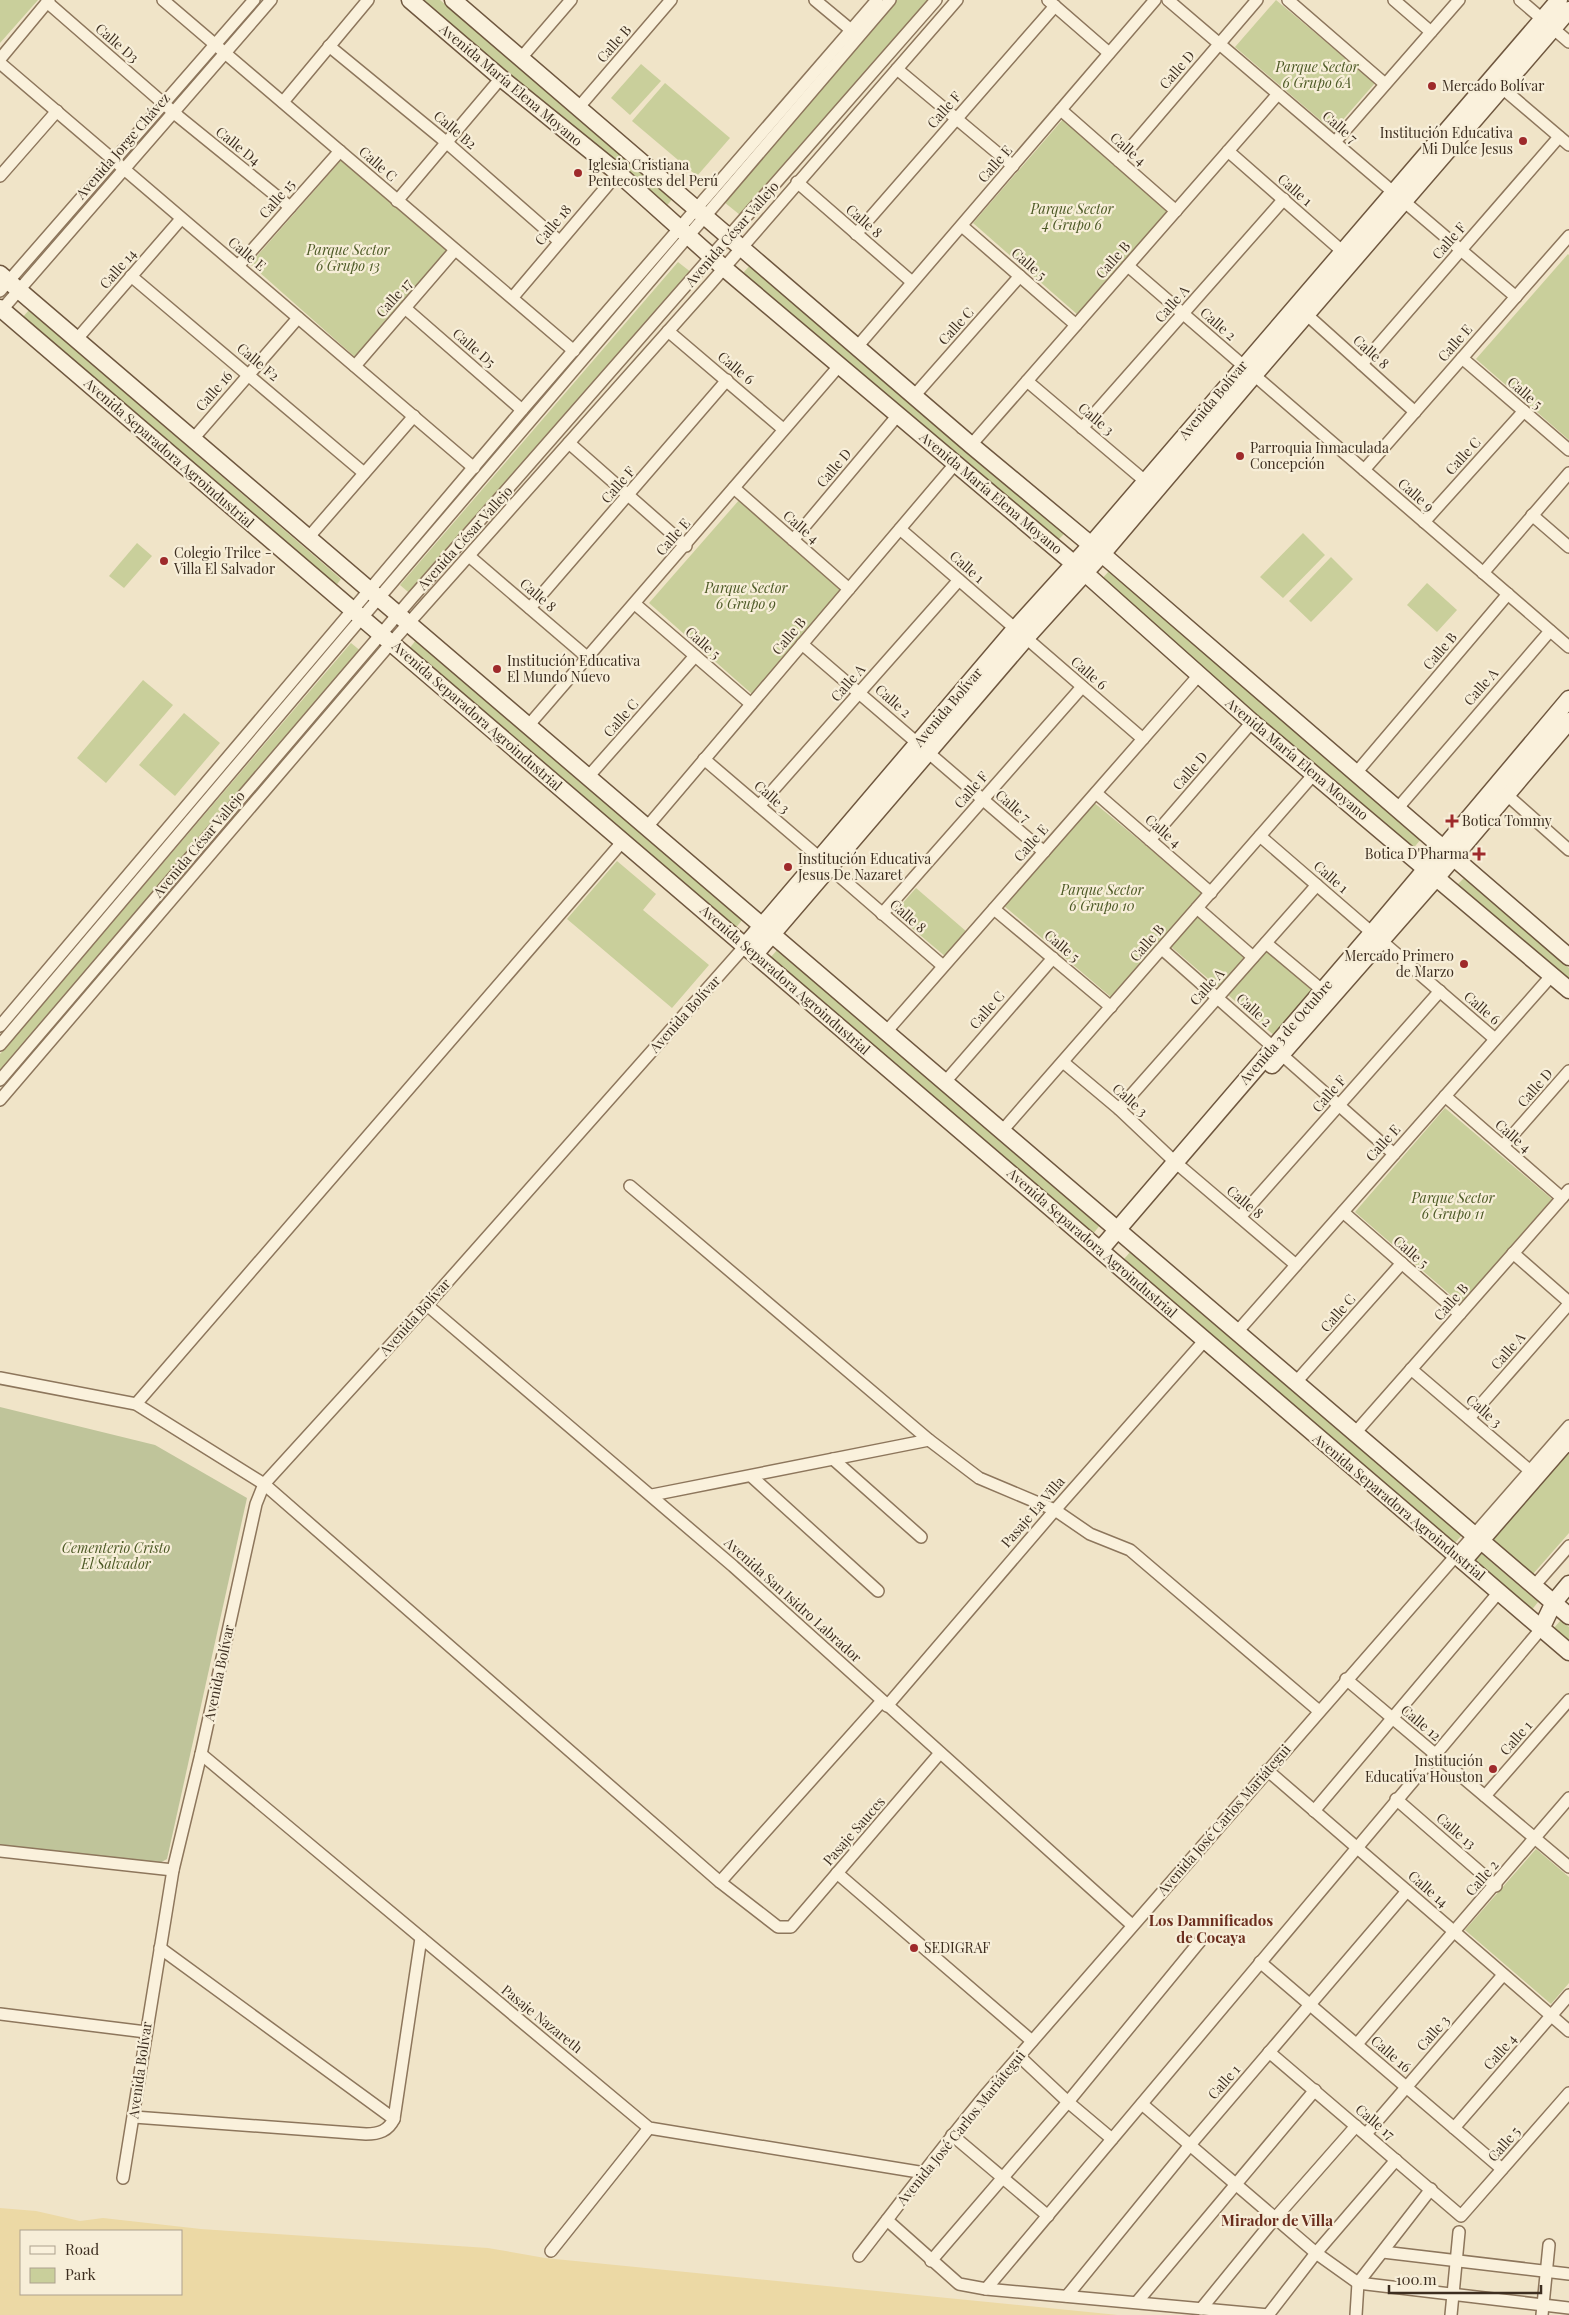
<svg xmlns="http://www.w3.org/2000/svg" width="1569" height="2315" font-family="'Playfair Display',serif">
	<style>
		.green { fill: #c9cf9b }
		.sand { fill: #ecd9a5; fill-rule: evenodd }
		.cemetery { fill: #bfc49a }
		.lines { fill: none; stroke-linecap: round; stroke-linejoin: round }
		.street-casing { stroke: #8d765c; stroke-width: 14 }
		.secondary-casing { stroke: #6f573f; stroke-width: 19 }
		.street { stroke: #faf1dc; stroke-width: 11 }
		.secondary { stroke: #faf1dc; stroke-width: 16 }
		.poi-dot { fill: #9e2a2b; stroke: #f7eed8; stroke-width: 2 }
		.labels { text-anchor: middle; stroke-width: 4.5; stroke-linejoin: round; paint-order: stroke }
		.street-label { font-size: 14px; fill: #3d2e20; stroke: #f7eed8 }
		.park-label { font-size: 14px; font-style: italic; fill: #4d5a26; stroke: #f7eed8 }
		.poi-label { font-size: 14px; fill: #3d2e20; stroke: #f7eed8; text-anchor: start }
		.neighbourhood-label { font-size: 15px; font-weight: bold; fill: #6b2e1e; stroke: #f7eed8 }
	</style>
	<rect width="100%" height="100%" fill="#f0e4c8"/>
	<!-- green -->
	<g class="green">
		<path d="M0,0h38l-38,43z"/>
		<path d="M419,0h21l233,198 -8,10z"/>
		<path d="M897,0h36l-188,219 -21,-17z"/>
		<path d="M1276,0l99,83 -42,48 -98,-84z"/>
		<path d="M641,64l20,17 -31,34 -19,-17z"/>
		<path d="M665,83l65,55 -33,38 -65,-55z"/>
		<path d="M1064,118l106,93 -92,104 -105,-92z"/>
		<path d="M343,158l104,92 -92,107 -105,-93z"/>
		<path d="M1568,254l1,1v185l-93,-81z"/>
		<path d="M678,262l14,11 -278,324 -14,-12z"/>
		<path d="M753,262l313,270 -10,10 -313,-269z"/>
		<path d="M29,310l312,269 -6,8 -313,-269z"/>
		<path d="M740,499l102,89 -90,106 -103,-91z"/>
		<path d="M1303,533l22,22 -42,43 -23,-21z"/>
		<path d="M137,543l15,13 -28,32 -15,-12z"/>
		<path d="M1331,557l22,22 -42,43 -22,-21z"/>
		<path d="M1109,571l312,268 -9,11 -312,-269z"/>
		<path d="M1427,583l30,27 -20,22 -30,-27z"/>
		<path d="M416,640l326,280 -7,9 -326,-280z"/>
		<path d="M351,643l11,9 -362,423v-21z"/>
		<path d="M143,680l30,25 -67,78 -29,-25z"/>
		<path d="M184,713l36,30 -45,53 -36,-31z"/>
		<path d="M1092,801l110,91 -90,106 -109,-93z"/>
		<path d="M617,861l39,33 -13,16 66,55 -37,43 -105,-89z"/>
		<path d="M1464,878l105,90v16l-114,-97z"/>
		<path d="M916,888l51,44 -21,25 -52,-44z"/>
		<path d="M1195,915l50,43 -26,30 -50,-43z"/>
		<path d="M778,949l322,276 -7,9 -323,-276z"/>
		<path d="M1267,949l49,42 -40,46 -49,-43z"/>
		<path d="M1445,1108l107,91 -91,105 -106,-92z"/>
		<path d="M1132,1250l330,285 -8,9 -330,-285z"/>
		<path d="M1569,1451v82l-36,41 -41,-35z"/>
		<path d="M1481,1553l57,49 -7,9 -58,-50z"/>
		<path d="M1561,1620l8,7v16l-16,-14z"/>
		<path d="M1536,1849l33,28v106l-18,21 -86,-74z"/>
	</g>
	<!-- sand -->
	<path class="sand" d="M0,2208l36,3 44,10 23,-3 98,11 287,19 57,10 573,57h-1118zM21,2231h160v63h-160z"/>
	<!-- cemetery -->
	<path class="cemetery" d="M0,1407l155,38 92,53 -80,361 -11,6 -156,-17z"/>
	<g class="lines">
		<defs>
			<g id="street">
				<path d="M163,0l411,351"/>
				<path d="M815,0l36,30"/>
				<path d="M1048,0l61,53"/>
				<path d="M1168,0l348,297"/>
				<path d="M1288,0l97,84"/>
				<path d="M1394,0l37,32"/>
				<path d="M1520,0l49,42"/>
				<path d="M47,2l132,115 111,90"/>
				<path d="M329,46l117,96 113,99"/>
				<path d="M521,58l50,-58"/>
				<path d="M0,59l49,-59"/>
				<path d="M0,63l474,405"/>
				<path d="M897,69l116,97"/>
				<path d="M1501,87l68,58"/>
				<path d="M283,102l85,-102"/>
				<path d="M579,107l92,-107"/>
				<path d="M1061,110l115,101"/>
				<path d="M1335,142l124,-142"/>
				<path d="M1228,151l114,100"/>
				<path d="M1119,161l138,-161"/>
				<path d="M0,176l57,-65"/>
				<path d="M797,182l115,100"/>
				<path d="M397,201l104,-123"/>
				<path d="M962,226l114,99"/>
				<path d="M856,234l199,-228"/>
				<path d="M238,266l102,-115"/>
				<path d="M1128,266l441,381"/>
				<path d="M131,276l233,197"/>
				<path d="M0,291l254,-291"/>
				<path d="M513,297l105,-124"/>
				<path d="M405,308l117,102"/>
				<path d="M0,312l271,-312"/>
				<path d="M1306,314l109,98"/>
				<path d="M668,331l115,98"/>
				<path d="M77,339l104,-120"/>
				<path d="M857,347l298,-347"/>
				<path d="M1462,358l107,92"/>
				<path d="M1362,364l197,-227"/>
				<path d="M355,366l100,-116"/>
				<path d="M1027,381l118,100"/>
				<path d="M914,396l106,-120"/>
				<path d="M1082,428l202,-229"/>
				<path d="M193,439l105,-121"/>
				<path d="M569,443l117,103"/>
				<path d="M971,445l307,-351"/>
				<path d="M1364,470l205,-234"/>
				<path d="M734,488l115,101"/>
				<path d="M1532,515l37,32"/>
				<path d="M1424,522l100,-111"/>
				<path d="M900,529l243,210"/>
				<path d="M308,538l106,-122"/>
				<path d="M793,540l105,-125"/>
				<path d="M469,556l119,102"/>
				<path d="M1483,573l86,-100"/>
				<path d="M635,604l116,100"/>
				<path d="M530,608l197,-228"/>
				<path d="M802,644l242,208"/>
				<path d="M528,726l311,-360"/>
				<path d="M704,759l117,100"/>
				<path d="M1356,773l152,-179"/>
				<path d="M588,777l107,-121"/>
				<path d="M1096,793l115,100"/>
				<path d="M1507,795l62,55"/>
				<path d="M759,806l200,-226"/>
				<path d="M1397,809l153,-178"/>
				<path d="M647,827l308,-363"/>
				<path d="M1260,836l235,203"/>
				<path d="M1150,840l102,-118"/>
				<path d="M830,868l113,98"/>
				<path d="M1197,908l56,49"/>
				<path d="M994,909l117,98"/>
				<path d="M882,914l200,-227"/>
				<path d="M1266,943l56,47"/>
				<path d="M1162,949l232,205"/>
				<path d="M0,1026l522,-616 355,-410"/>
				<path d="M886,1032l313,-357"/>
				<path d="M0,1045l348,-411 542,-634"/>
				<path d="M1063,1062l56,47 56,53 121,103"/>
				<path d="M0,1080l411,-481 525,-599"/>
				<path d="M945,1082l108,-124"/>
				<path d="M1445,1096l117,102"/>
				<path d="M0,1100l391,-457 320,-360 246,-283"/>
				<path d="M1119,1109l198,-224"/>
				<path d="M1002,1131l312,-357"/>
				<path d="M1503,1146l66,-75"/>
				<path d="M630,1186l299,254 50,38 76,32 35,24 40,16 189,161"/>
				<path d="M1343,1212l117,102"/>
				<path d="M1240,1217l200,-226"/>
				<path d="M1513,1253l56,49"/>
				<path d="M427,1305l306,261 399,359"/>
				<path d="M1237,1332l315,-357"/>
				<path d="M1411,1369l124,106"/>
				<path d="M0,1378l136,26 128,80 456,398 58,45h13l149,-174"/>
				<path d="M1296,1382l106,-119"/>
				<path d="M136,1404l487,-563"/>
				<path d="M1469,1418l100,-114"/>
				<path d="M1355,1433l214,-243"/>
				<path d="M833,1459l88,78"/>
				<path d="M751,1476l127,115"/>
				<path d="M652,1495l277,-55"/>
				<path d="M1534,1586l35,-40"/>
				<path d="M1346,1679l223,188"/>
				<path d="M887,1706l168,-196 150,-170"/>
				<path d="M201,1754l448,374 276,45"/>
				<path d="M1267,1770l302,261"/>
				<path d="M1485,1796l84,-96"/>
				<path d="M1396,1799l100,87"/>
				<path d="M1314,1811l185,-219"/>
				<path d="M0,1851l173,19"/>
				<path d="M837,1873l195,168"/>
				<path d="M720,1882l162,-181"/>
				<path d="M160,1948l234,171"/>
				<path d="M1260,1962l242,207"/>
				<path d="M0,2014l146,18"/>
				<path d="M1357,2044l212,-246"/>
				<path d="M1269,2052l192,164 108,-123"/>
				<path d="M1019,2056l49,46 44,37"/>
				<path d="M1142,2104l174,149 42,30 211,25"/>
				<path d="M134,2117l232,17c13,0 22,-3 28,-15l27,-181"/>
				<path d="M1454,2128l115,-133"/>
				<path d="M1366,2134l137,-159"/>
				<path d="M952,2135l96,81"/>
				<path d="M123,2178l50,-308 28,-116 55,-250 8,-20 163,-179 318,-359"/>
				<path d="M887,2220l72,64 27,5 283,26"/>
				<path d="M551,2251l98,-123"/>
				<path d="M1383,2252l186,22"/>
				<path d="M859,2256c42,-54 84,-110 128,-163l582,-667"/>
				<path d="M931,2261l137,-159 133,-162"/>
				<path d="M986,2289l555,-660"/>
				<path d="M1067,2296l123,-151 217,-254"/>
				<path d="M1137,2302l178,-212"/>
				<path d="M1201,2309l75,-92 80,-91"/>
				<path d="M1268,2315l48,-62 80,-93"/>
				<path d="M1356,2315l2,-32 73,-94"/>
				<path d="M1451,2315l8,-83"/>
				<path d="M1542,2315l7,-70"/>
			</g>
			<g id="secondary">
				<path d="M410,0l91,78 117,95 106,95 361,305 167,149 317,268"/>
				<path d="M453,0l518,445 131,109 467,403"/>
				<path d="M0,274l1569,1342"/>
				<path d="M0,308l1569,1344"/>
				<path d="M745,946l270,-317 76,-84 468,-545"/>
				<path d="M755,954l271,-316 76,-84 152,-179 315,-365"/>
				<path d="M1272,1065l164,-187 133,-157"/>
				<path d="M1100,1250l272,-317 197,-234"/>
				<path d="M1463,1561l106,-122"/>
				<path d="M1541,1629l13,-27 15,-18"/>
			</g>
		</defs>
		<!-- street casing -->
		<use href="#street" class="street-casing"/>
		<!-- secondary casing -->
		<use href="#secondary" class="secondary-casing"/>
		<!-- street -->
		<use href="#street" class="street"/>
		<!-- secondary -->
		<use href="#secondary" class="secondary"/>
	</g>
	<!-- markers -->
	<g class="poi-dot">
		<circle cx="1432" cy="86" r="5"/>
		<circle cx="1523" cy="141" r="5"/>
		<circle cx="578" cy="173" r="5"/>
		<circle cx="1240" cy="456" r="5"/>
		<circle cx="164" cy="561" r="5"/>
		<circle cx="497" cy="669" r="5"/>
		<path d="M1449.5 813.5h5v5h5v5h-5v5h-5v-5h-5v-5h5z"/>
		<path d="M1476.5 846.5h5v5h5v5h-5v5h-5v-5h-5v-5h5z"/>
		<circle cx="788" cy="867" r="5"/>
		<circle cx="1464" cy="964" r="5"/>
		<circle cx="1493" cy="1769" r="5"/>
		<circle cx="914" cy="1948" r="5"/>
	</g>
	<g class="labels">
		<!-- street labels -->
		<g class="street-label">
			<text transform="translate(117 43) rotate(41)" y="5">Calle D3</text>
			<text transform="translate(614 44) rotate(-49)" y="5">Calle B</text>
			<text transform="translate(1177 70) rotate(-49)" y="5">Calle D</text>
			<text transform="translate(511 85) rotate(40)" y="5">Avenida María Elena Moyano</text>
			<text transform="translate(944 110) rotate(-49)" y="5">Calle F</text>
			<text transform="translate(1340 127) rotate(41)" y="5">Calle 7</text>
			<text transform="translate(455 130) rotate(40)" y="5">Calle B2</text>
			<text transform="translate(123 146) rotate(-49)" y="5">Avenida Jorge Chávez</text>
			<text transform="translate(238 146) rotate(39)" y="5">Calle D4</text>
			<text transform="translate(1128 149) rotate(41)" y="5">Calle 4</text>
			<text transform="translate(378 164) rotate(41)" y="5">Calle C</text>
			<text transform="translate(995 164) rotate(-49)" y="5">Calle E</text>
			<text transform="translate(1295 190) rotate(41)" y="5">Calle 1</text>
			<text transform="translate(277 199) rotate(-49)" y="5">Calle 15</text>
			<text transform="translate(864 221) rotate(41)" y="5">Calle 8</text>
			<text transform="translate(553 225) rotate(-50)" y="5">Calle 18</text>
			<text transform="translate(732 234) rotate(-49)" y="5">Avenida César Vallejo</text>
			<text transform="translate(1449 241) rotate(-49)" y="5">Calle F</text>
			<text transform="translate(247 254) rotate(40)" y="5">Calle E</text>
			<text transform="translate(1113 260) rotate(-49)" y="5">Calle B</text>
			<text transform="translate(1029 264) rotate(41)" y="5">Calle 5</text>
			<text transform="translate(118 269) rotate(-49)" y="5">Calle 14</text>
			<text transform="translate(394 298) rotate(-49)" y="5">Calle 17</text>
			<text transform="translate(1172 304) rotate(-49)" y="5">Calle A</text>
			<text transform="translate(1218 324) rotate(41)" y="5">Calle 2</text>
			<text transform="translate(956 326) rotate(-48)" y="5">Calle C</text>
			<text transform="translate(1455 343) rotate(-49)" y="5">Calle E</text>
			<text transform="translate(474 348) rotate(41)" y="5">Calle D5</text>
			<text transform="translate(1371 352) rotate(42)" y="5">Calle 8</text>
			<text transform="translate(258 362) rotate(40)" y="5">Calle F2</text>
			<text transform="translate(736 368) rotate(40)" y="5">Calle 6</text>
			<text transform="translate(214 391) rotate(-49)" y="5">Calle 16</text>
			<text transform="translate(1525 393) rotate(41)" y="5">Calle 5</text>
			<text transform="translate(1213 400) rotate(-50)" y="5">Avenida Bolívar</text>
			<text transform="translate(1096 419) rotate(40)" y="5">Calle 3</text>
			<text transform="translate(169 453) rotate(41)" y="5">Avenida Separadora Agroindustrial</text>
			<text transform="translate(1463 456) rotate(-48)" y="5">Calle C</text>
			<text transform="translate(834 468) rotate(-50)" y="5">Calle D</text>
			<text transform="translate(618 485) rotate(-49)" y="5">Calle F</text>
			<text transform="translate(991 493) rotate(40)" y="5">Avenida María Elena Moyano</text>
			<text transform="translate(1416 495) rotate(41)" y="5">Calle 9</text>
			<text transform="translate(801 527) rotate(41)" y="5">Calle 4</text>
			<text transform="translate(673 537) rotate(-49)" y="5">Calle E</text>
			<text transform="translate(465 538) rotate(-48)" y="5">Avenida César Vallejo</text>
			<text transform="translate(967 567) rotate(41)" y="5">Calle 1</text>
			<text transform="translate(538 595) rotate(41)" y="5">Calle 8</text>
			<text transform="translate(789 636) rotate(-50)" y="5">Calle B</text>
			<text transform="translate(703 643) rotate(41)" y="5">Calle 5</text>
			<text transform="translate(1440 651) rotate(-50)" y="5">Calle B</text>
			<text transform="translate(1089 673) rotate(41)" y="5">Calle 6</text>
			<text transform="translate(848 683) rotate(-49)" y="5">Calle A</text>
			<text transform="translate(1481 687) rotate(-49)" y="5">Calle A</text>
			<text transform="translate(893 701) rotate(41)" y="5">Calle 2</text>
			<text transform="translate(948 707) rotate(-50)" y="5">Avenida Bolívar</text>
			<text transform="translate(477 716) rotate(41)" y="5">Avenida Separadora Agroindustrial</text>
			<text transform="translate(621 718) rotate(-49)" y="5">Calle C</text>
			<text transform="translate(1297 759) rotate(40)" y="5">Avenida María Elena Moyano</text>
			<text transform="translate(1190 771) rotate(-49)" y="5">Calle D</text>
			<text transform="translate(971 790) rotate(-49)" y="5">Calle F</text>
			<text transform="translate(772 797) rotate(41)" y="5">Calle 3</text>
			<text transform="translate(1013 806) rotate(41)" y="5">Calle 7</text>
			<text transform="translate(1163 831) rotate(41)" y="5">Calle 4</text>
			<text transform="translate(1031 843) rotate(-49)" y="5">Calle E</text>
			<text transform="translate(199 844) rotate(-50)" y="5">Avenida César Vallejo</text>
			<text transform="translate(1331 877) rotate(41)" y="5">Calle 1</text>
			<text transform="translate(908 916) rotate(41)" y="5">Calle 8</text>
			<text transform="translate(1147 943) rotate(-49)" y="5">Calle B</text>
			<text transform="translate(1062 946) rotate(40)" y="5">Calle 5</text>
			<text transform="translate(785 980) rotate(41)" y="5">Avenida Separadora Agroindustrial</text>
			<text transform="translate(1207 987) rotate(-48)" y="5">Calle A</text>
			<text transform="translate(1482 1008) rotate(41)" y="5">Calle 6</text>
			<text transform="translate(987 1010) rotate(-49)" y="5">Calle C</text>
			<text transform="translate(1254 1010) rotate(42)" y="5">Calle 2</text>
			<text transform="translate(685 1014) rotate(-48)" y="5">Avenida Bolívar</text>
			<text transform="translate(1286 1032) rotate(-49)" y="5">Avenida 3 de Octubre</text>
			<text transform="translate(1535 1088) rotate(-49)" y="5">Calle D</text>
			<text transform="translate(1329 1094) rotate(-49)" y="5">Calle F</text>
			<text transform="translate(1130 1100) rotate(42)" y="5">Calle 3</text>
			<text transform="translate(1513 1136) rotate(41)" y="5">Calle 4</text>
			<text transform="translate(1383 1143) rotate(-48)" y="5">Calle E</text>
			<text transform="translate(1245 1202) rotate(40)" y="5">Calle 8</text>
			<text transform="translate(1092 1243) rotate(41)" y="5">Avenida Separadora Agroindustrial</text>
			<text transform="translate(1411 1252) rotate(41)" y="5">Calle 5</text>
			<text transform="translate(1451 1302) rotate(-49)" y="5">Calle B</text>
			<text transform="translate(1338 1313) rotate(-49)" y="5">Calle C</text>
			<text transform="translate(415 1317) rotate(-48)" y="5">Avenida Bolívar</text>
			<text transform="translate(1508 1351) rotate(-49)" y="5">Calle A</text>
			<text transform="translate(1484 1411) rotate(41)" y="5">Calle 3</text>
			<text transform="translate(1399 1507) rotate(40)" y="5">Avenida Separadora Agroindustrial</text>
			<text transform="translate(1033 1512) rotate(-49)" y="5">Pasaje La Villa</text>
			<text transform="translate(793 1600) rotate(42)" y="5">Avenida San Isidro Labrador</text>
			<text transform="translate(219 1673) rotate(-78)" y="5">Avenida Bolívar</text>
			<text transform="translate(1421 1723) rotate(40)" y="5">Calle 12</text>
			<text transform="translate(1516 1738) rotate(-49)" y="5">Calle 1</text>
			<text transform="translate(1224 1820) rotate(-49)" y="5">Avenida José Carlos Mariátegui</text>
			<text transform="translate(854 1831) rotate(-49)" y="5">Pasaje Sauces</text>
			<text transform="translate(1456 1831) rotate(41)" y="5">Calle 13</text>
			<text transform="translate(1482 1878) rotate(-49)" y="5">Calle 2</text>
			<text transform="translate(1428 1889) rotate(41)" y="5">Calle 14</text>
			<text transform="translate(542 2019) rotate(39)" y="5">Pasaje Nazareth</text>
			<text transform="translate(1433 2033) rotate(-49)" y="5">Calle 3</text>
			<text transform="translate(1500 2052) rotate(-49)" y="5">Calle 4</text>
			<text transform="translate(1391 2054) rotate(41)" y="5">Calle 16</text>
			<text transform="translate(140 2070) rotate(-82)" y="5">Avenida Bolívar</text>
			<text transform="translate(1224 2082) rotate(-49)" y="5">Calle 1</text>
			<text transform="translate(1375 2122) rotate(40)" y="5">Calle 17</text>
			<text transform="translate(961 2128) rotate(-51)" y="5">Avenida José Carlos Mariátegui</text>
			<text transform="translate(1504 2144) rotate(-49)" y="5">Calle 5</text>
		</g>
		<!-- park labels -->
		<g class="park-label">
			<text x="1317" y="72">Parque Sector<tspan x="1317" dy="16">6 Grupo 6A</tspan></text>
			<text x="1072" y="214">Parque Sector<tspan x="1072" dy="16">4 Grupo 6</tspan></text>
			<text x="348" y="255">Parque Sector<tspan x="348" dy="16">6 Grupo 13</tspan></text>
			<text x="746" y="593">Parque Sector<tspan x="746" dy="16">6 Grupo 9</tspan></text>
			<text x="1102" y="895">Parque Sector<tspan x="1102" dy="16">6 Grupo 10</tspan></text>
			<text x="1453" y="1203">Parque Sector<tspan x="1453" dy="16">6 Grupo 11</tspan></text>
			<text x="116" y="1553">Cementerio Cristo<tspan x="116" dy="16">El Salvador</tspan></text>
		</g>
		<!-- poi labels -->
		<g class="poi-label">
			<text x="1442" y="91">Mercado Bolívar</text>
			<text x="1513" y="138" text-anchor="end">Institución Educativa<tspan x="1513" dy="16">Mi Dulce Jesus</tspan></text>
			<text x="588" y="170">Iglesia Cristiana<tspan x="588" dy="16">Pentecostes del Perú</tspan></text>
			<text x="1250" y="453">Parroquia Inmaculada<tspan x="1250" dy="16">Concepción</tspan></text>
			<text x="174" y="558">Colegio Trilce -<tspan x="174" dy="16">Villa El Salvador</tspan></text>
			<text x="507" y="666">Institución Educativa<tspan x="507" dy="16">El Mundo Nuevo</tspan></text>
			<text x="1462" y="826">Botica Tommy</text>
			<text x="1469" y="859" text-anchor="end">Botica D'Pharma</text>
			<text x="798" y="864">Institución Educativa<tspan x="798" dy="16">Jesus De Nazaret</tspan></text>
			<text x="1454" y="961" text-anchor="end">Mercado Primero<tspan x="1454" dy="16">de Marzo</tspan></text>
			<text x="1483" y="1766" text-anchor="end">Institución<tspan x="1483" dy="16">Educativa Houston</tspan></text>
			<text x="924" y="1953">SEDIGRAF</text>
		</g>
		<!-- neighbourhood labels -->
		<g class="neighbourhood-label">
			<text x="1211" y="1926">Los Damnificados<tspan x="1211" dy="17">de Cocaya</tspan></text>
			<text x="1277" y="2226">Mirador de Villa</text>
		</g>
	</g>
	<!-- legend -->
	<rect x="20" y="2230" width="162" height="65" fill="#f7eed8" stroke="#ada18e"/>
	<rect x="30" y="2246" width="25" height="8" fill="#faf1dc" stroke="#ada18e"/>
	<text x="65" y="2255" font-size="15" fill="#3d2e20">Road</text>
	<rect x="30" y="2268" width="25" height="15" fill="#c9cf9b" stroke="#ada18e"/>
	<text x="65" y="2280" font-size="15" fill="#3d2e20">Park</text>
	<!-- scale -->
	<path d="M1389 2285v8h152v-8" fill="none" stroke="#3d2e20" stroke-width="2.5"/>
	<text x="1396" y="2285" font-size="15" fill="#3d2e20" stroke="#f7eed8" stroke-width="4" paint-order="stroke">100 m</text>
</svg>
